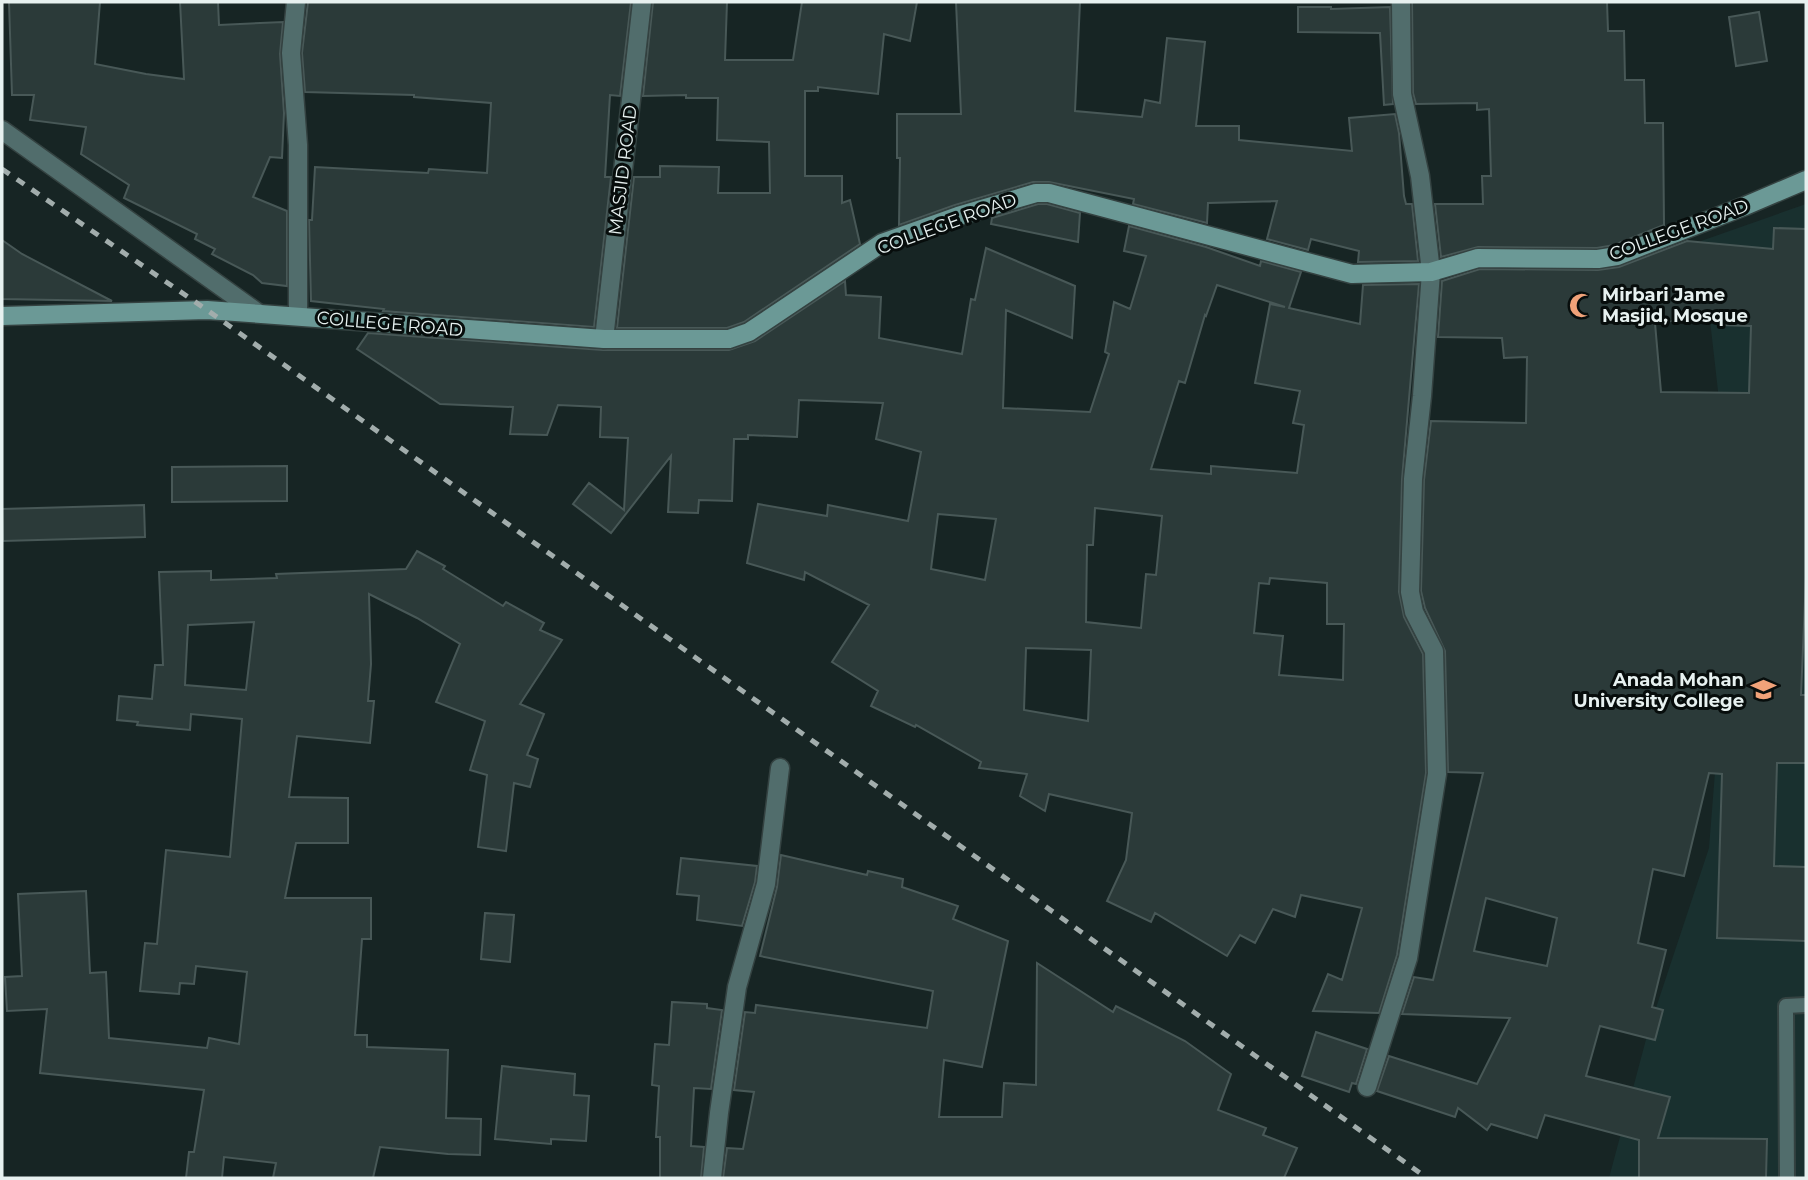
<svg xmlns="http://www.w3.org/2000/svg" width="1808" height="1180" font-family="Montserrat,sans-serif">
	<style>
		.built { fill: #19302f }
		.building { fill: #2b3a39; stroke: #485857; stroke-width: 2; fill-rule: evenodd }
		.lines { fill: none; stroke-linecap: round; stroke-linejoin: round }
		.lane-casing { stroke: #344241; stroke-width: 18 }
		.street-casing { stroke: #344241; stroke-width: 21 }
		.secondary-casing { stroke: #344241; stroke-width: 21 }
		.lane { stroke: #516d6c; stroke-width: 14 }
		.street { stroke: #516d6c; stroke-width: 18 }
		.secondary { stroke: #6b9996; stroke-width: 18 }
		.rail { stroke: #a2adac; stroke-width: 5; stroke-dasharray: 9 9; stroke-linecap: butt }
		.labels { text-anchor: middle; stroke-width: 6; stroke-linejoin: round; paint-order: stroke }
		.street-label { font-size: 18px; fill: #e7f1f0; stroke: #070d0c }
		.poi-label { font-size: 18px; font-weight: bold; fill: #e7f1f0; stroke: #070d0c; text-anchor: start }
	</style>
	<rect width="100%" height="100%" fill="#172524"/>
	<!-- built -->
	<path class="built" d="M1806,204v974h-197l39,-146 61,-184 25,-316 -33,-291z"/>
	<!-- building -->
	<g class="building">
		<path d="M9,2h91l-5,62 51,10 38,5 -4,-77h38l1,23 64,-3 -3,32 4,59 -2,45 -12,-1 -17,40 34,14v75l-25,-3 -9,-8 -41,-21 3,-5 -20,-10 2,-5 -73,-36 5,-13 -48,-31 5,-27 -56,-7 4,-25h-22z"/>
		<path d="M308,2h323l-11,94 -10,-1 -5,82h6l-17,150 -211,-16 1,-2 -73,-8 -2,-81h3l3,-53 113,6 1,-4 58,4 4,-70 -77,-6v-2l-109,-3 -3,-39z"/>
		<path d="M653,2h74l-2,58h68l9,-58h115l-7,39 -26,-7 -6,60 -60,-7v4h-13v85h37v27l8,-3 10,44 -116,78 -17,6h-110l17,-151h26v-11l59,1 -1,26h52l-1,-51 -52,-2 1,-42h-32v-3l-43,1z"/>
		<path d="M956,2h124l-5,109 67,6 3,-17 15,3 7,-65 38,4 -9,84h43v14l113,11 -3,-33 46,-4 4,19 5,63 2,8h6l6,57 -60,1 1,-11 -48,-12 -3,11 -41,-11 10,-38 -69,2 -1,20 -74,-19 1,-5 -85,-17h-16l-78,23 -56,20 1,-67h-3v-44h64z"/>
		<path d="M1412,2h195l1,29h16l1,49h19l1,43h18l1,102 -50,20 -17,3 -119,-1 -37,10 -6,-53h48l-1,-28h9l-2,-67 -12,1v-7l-61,1 -3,-11z"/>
		<path d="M1298,7h33v2l59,-2 3,97 -9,1 -4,-72 -82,-1z"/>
		<path d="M1759,12l8,49 -31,5 -7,-49z"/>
		<path d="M1038,204h9l33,9 -2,29 -87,-18 1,-6z"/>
		<path d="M1129,226l77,21 54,19 1,-5 40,11 -12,36 71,16 3,-39 56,-1 -17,195 -3,113 5,25 19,37 3,119 -29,182 -18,58 -66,-2 15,-37 14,6 20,-72 -61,-13 -6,22 -22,-8 -18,34 -15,-8 -13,21 -72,-43 -4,9 -44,-21 19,-41 6,-47 -83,-19 -4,17 -25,-15 7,-22 -48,-6 2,-6 -65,-37 -1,2 -44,-21 7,-15 -46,-29 37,-57 -64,-33 -1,8 -57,-17 11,-59 69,12 1,-11 80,16 13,-69 -45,-13 7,-36 -84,-3 -2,37 -49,-2v4h-14l-2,62 -33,-1 -1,13 -30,-1 3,-56 -60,77 -38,-29 16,-21 35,27 4,-72 -28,-1 1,-30 -43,-2 -11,30 -37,-1 3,-27 -73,-3 -83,-55 11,-16 235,17h126l26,-9 90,-60 1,14 35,2 -2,41 83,16 9,-55 4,1 11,-52 89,38 -3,52 -66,-28 -3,98 87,4 19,-58 -4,-2 9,-50 16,7 16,-53 -22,-5zM1217,285l68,22 -15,-3 -15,79 45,8 -7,32 11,2 -7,48 -86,-7v8l-60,-5 28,-88 6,2 20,-68 1,1zM1095,508l67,8 -6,59 -10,-1 -5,54 -55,-6 1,-77h6zM938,514l58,5 -11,61 -54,-11zM1270,578l57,5v41h17l-1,56 -64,-5 4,-39 -29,-3 5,-50 10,1zM1026,648l65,2 -3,71 -64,-11z"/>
		<path d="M1774,228l32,1v348l-5,118h5v68h-29l-3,103 32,1v74l-89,-3 5,-164 -13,-1 -25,103 -31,-7 -15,74 28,7 -14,57 11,3 -8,30 -55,-14 -14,50 84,21 -12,41 109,1 -1,39h-127v-38l-94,-25 -8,23 -46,-14 -4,6 -29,-22 -3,9 -78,-26 12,-35 88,28 33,-66 -108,-4 12,-37 19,3 50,-207 -35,-1 -3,-121 -20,-43 -4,-17 3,-111 7,-59 95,2 1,-66 -23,1 -2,-20 -64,-1 4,-56 38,-12 118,1 21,-3 68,-26 86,8zM1720,315l1,10 30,1 -2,67 -88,-1 -6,-69zM1486,898l71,20 -10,48 -73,-15z"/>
		<path d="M2,240l20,14 90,47 -110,-2z"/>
		<path d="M287,466v35l-115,1v-35z"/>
		<path d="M144,505l1,32 -142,4 -1,-32z"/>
		<path d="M417,551l28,15 -2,3 60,37 3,-4 38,21 -4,7 22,10 -42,64 24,10 -17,41 11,4 -8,28 -16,-4 -8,68 -28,-4 9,-72 -17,-5 15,-49 -49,-19 24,-58 -43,-26 -48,-24 2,70 -3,37h6l-4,42 -73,-7 -8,61 59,1v45h-52l-11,55h86v41h-9l-7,96h12v12l81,3 -2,68 35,1 -1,36 -32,-1 -68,-7 -7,31h-100l3,-15 -52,-6 -2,21h-36l3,-26h5l10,-62 -164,-17 7,-64 -40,2 -2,-34 17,-1 -4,-82 68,-3 4,82 16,-1 3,66 98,10 2,-10 30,6 8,-72 -51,-6 -2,18 -14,-1 -1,11 -39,-3 5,-48 12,1 9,-94 64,7 12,-138 -51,-5 -1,16 -53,-5 1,-3 -21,-2 2,-24 33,3 3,-34h8l-4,-93 52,-1v9l66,-2 -1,-4 130,-5zM254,622l-8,68 -61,-5 3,-60z"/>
		<path d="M781,855l86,20 1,-4 35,8 -1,8 56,19 -5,13 55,22 -26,126 -38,-7 -5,57h63l2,-34 32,2 1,-122 76,49 3,-6 69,35 46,33 -13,36 48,18 -3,7 34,13 -13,30h-561l4,-30 16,1 11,-57 -20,-2 11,-78 10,1 1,-8 171,23 6,-37 -173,-35 17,-69z"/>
		<path d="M681,858l76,8 -2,16 -13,44 -45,-6 2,-24 -22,-2z"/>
		<path d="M485,913l29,2 -4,47 -29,-3z"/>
		<path d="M672,1002l35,2v4l15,2 -11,79 -17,-1 -3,58 13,1 -3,31h-41v-41h-4l3,-51 -7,-1 3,-41 14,1z"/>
		<path d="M1316,1032l51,17 -11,35 -4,-1 -3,9 -47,-16z"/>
		<path d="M502,1066l73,8 -1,21 15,1 -3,45 -35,-2v5l-56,-5z"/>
	</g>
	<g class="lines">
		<defs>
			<path id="lane" d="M1787,1178l-1,-172 20,-1"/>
			<g id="street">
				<path d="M296,2l-5,51 7,92v171"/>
				<path d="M2,130l256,183"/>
				<path d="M604,339l38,-337"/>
				<path d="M1367,1087l41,-129 29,-184 -3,-123 -20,-39 -4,-20 3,-113 9,-83 9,-124 -11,-96 -18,-82 -1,-92"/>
				<path d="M712,1178l7,-65 18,-126 29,-103 14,-116"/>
			</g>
			<path id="secondary" d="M2,316l205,-6 397,29h125l20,-7 133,-89 76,-27 78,-23h13l303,81 79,-2 47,-14 120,1 19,-3 128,-50 61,-26"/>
		</defs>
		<!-- lane casing -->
		<use href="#lane" class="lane-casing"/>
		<!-- street casing -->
		<use href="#street" class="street-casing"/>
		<!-- secondary casing -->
		<use href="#secondary" class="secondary-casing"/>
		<!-- lane -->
		<use href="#lane" class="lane"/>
		<!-- street -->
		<use href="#street" class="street"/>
		<!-- secondary -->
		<use href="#secondary" class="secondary"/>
		<!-- rail -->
		<path class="rail" d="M2,169l205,141 1220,868"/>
	</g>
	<!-- icons -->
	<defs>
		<symbol id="mosque-bare" viewBox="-9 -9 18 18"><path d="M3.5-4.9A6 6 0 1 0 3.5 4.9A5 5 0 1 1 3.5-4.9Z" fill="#f0a279" stroke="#070d0c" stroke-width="2.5" paint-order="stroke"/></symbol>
		<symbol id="university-bare" viewBox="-9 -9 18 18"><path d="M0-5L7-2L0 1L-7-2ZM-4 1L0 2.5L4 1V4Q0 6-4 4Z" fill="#f0a279" stroke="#070d0c" stroke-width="2.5" paint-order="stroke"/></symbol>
	</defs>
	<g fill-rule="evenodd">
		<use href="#mosque-bare" x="1564" y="288" width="35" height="35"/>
		<use href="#university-bare" x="1746" y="672" width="35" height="35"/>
	</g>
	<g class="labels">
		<!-- street labels -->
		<g class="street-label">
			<text transform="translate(623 170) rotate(-83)" y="6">MASJID ROAD</text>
			<text transform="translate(947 224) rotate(-20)" y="6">COLLEGE ROAD</text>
			<text transform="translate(1679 230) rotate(-20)" y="6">COLLEGE ROAD</text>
			<text transform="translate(390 324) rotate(5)" y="6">COLLEGE ROAD</text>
		</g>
		<!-- poi labels -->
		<g class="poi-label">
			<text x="1602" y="301">Mirbari Jame<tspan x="1602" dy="21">Masjid, Mosque</tspan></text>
			<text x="1744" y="686" text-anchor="end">Anada Mohan<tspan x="1744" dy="21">University College</tspan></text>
		</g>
	</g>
	<!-- border -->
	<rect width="1808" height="1180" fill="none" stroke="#e7f1f0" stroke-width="7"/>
</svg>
